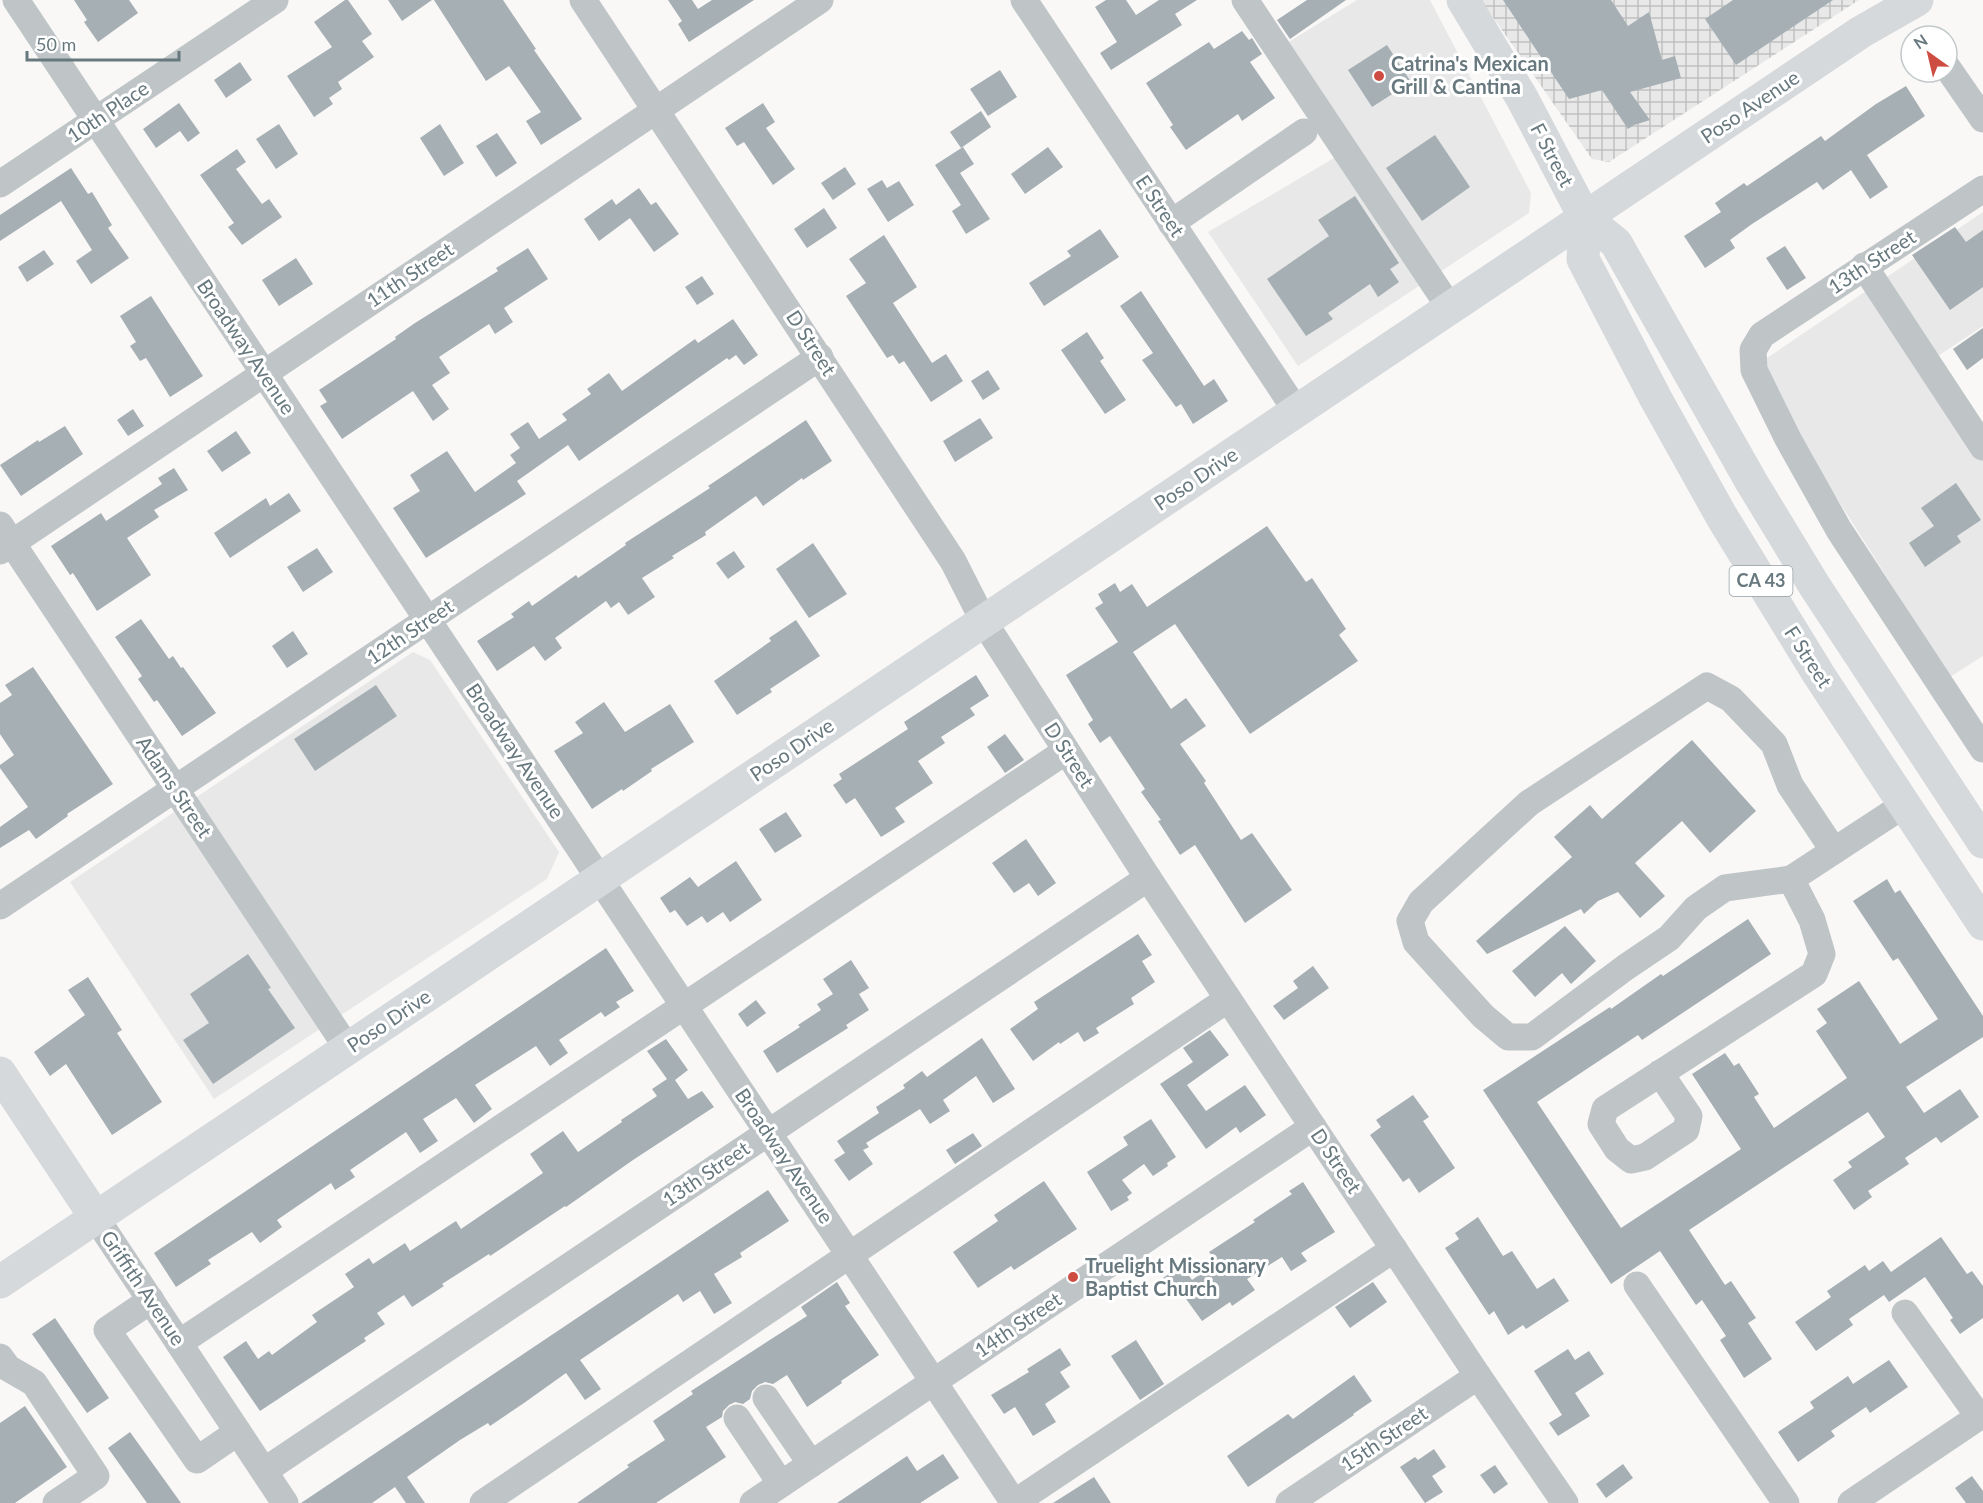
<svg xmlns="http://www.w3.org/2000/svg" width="1983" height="1503" font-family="Lato,sans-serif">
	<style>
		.built { fill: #e7e8e7 }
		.industrial { fill: url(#industrial-grid) }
		.building { fill: #a6afb3 }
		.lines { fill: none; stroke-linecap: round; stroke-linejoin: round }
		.minor { stroke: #bfc4c6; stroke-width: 27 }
		.major { stroke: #d5d9db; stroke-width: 33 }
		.poi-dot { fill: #cd4d43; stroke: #fff; stroke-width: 2 }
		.labels { text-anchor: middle; stroke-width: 6; stroke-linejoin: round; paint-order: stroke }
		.shield { fill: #fff; stroke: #95a0a5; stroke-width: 1.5 }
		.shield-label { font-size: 18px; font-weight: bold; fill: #67787e }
		.poi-label { font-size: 20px; font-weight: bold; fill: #67787e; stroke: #fff; text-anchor: start }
		.street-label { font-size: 20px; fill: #67787e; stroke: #fff }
	</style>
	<defs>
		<pattern id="industrial-grid" width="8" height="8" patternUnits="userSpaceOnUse" patternTransform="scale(1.5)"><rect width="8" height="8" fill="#e7e8e7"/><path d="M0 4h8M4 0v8" fill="none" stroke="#bfc1c0"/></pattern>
	</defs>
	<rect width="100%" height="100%" fill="#f9f8f7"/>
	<!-- built -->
	<g class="built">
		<path d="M1357,0h73l101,193 -2,20 -231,153 -90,-134 133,-78 -72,-100z"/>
		<path d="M1983,212v114l-45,30 45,67v233l-33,21 -179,-283 -10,-32z"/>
		<path d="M413,652l17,8 129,192 -12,27 -333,220 -144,-217z"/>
	</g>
	<!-- industrial -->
	<path class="industrial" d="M1481,0h378l-250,162 -17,-3z"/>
	<!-- building -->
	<g class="building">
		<path d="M74,0h55l9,13 -40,29 -14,-20 3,-2z"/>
		<path d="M345,0h3l24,34 -10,7 12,16 -36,25 4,7 -13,9 4,6 -19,13 -27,-41 45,-29 -18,-25z"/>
		<path d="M388,0h44l-30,21z"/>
		<path d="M434,0h69l33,49 -2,1 48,69 -41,26 -15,-24 15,-9 -32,-46 -23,15z"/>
		<path d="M668,0h24l6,9 14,-9h42l-65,42 -11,-18 4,-3z"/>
		<path d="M1106,0h20l10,15 23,-15h38l-22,14 7,11 -71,45 -11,-17 17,-11 -22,-35z"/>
		<path d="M1307,0h39l-56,39 -13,-19z"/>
		<path d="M1503,0h108l17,26 21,-14 13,48 13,-4 6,22 -51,14 20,28 -16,5 -6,4 -26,-39 -33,9z"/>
		<path d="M1733,0h100l-97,65 -31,-46z"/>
		<path d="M1242,31l7,9 3,-2 10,16 -12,8 25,36 -33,23 -4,-7 -52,36 -16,-23 3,-2 -27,-42 63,-41 5,7z"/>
		<path d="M1387,45l24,37 -39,25 -24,-37z"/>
		<path d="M240,62l12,18 -26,18 -12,-18z"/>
		<path d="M1000,70l17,27 -29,19 -18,-27z"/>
		<path d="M1906,86l19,30 -58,39 21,32 -18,12 -19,-29 -28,20 -6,-8 -65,42 -22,16 5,8 -30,20 -21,-32 37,-24 -6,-9 29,-20 3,3 74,-50 4,5 51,-37z"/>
		<path d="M179,103l21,30 -12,9 -8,-11 -24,17 -13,-19z"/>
		<path d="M763,103l12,19 -9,6 29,41 -22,16 -29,-43 -7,4 -12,-18z"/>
		<path d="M981,111l10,16 -30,21 -11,-16z"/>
		<path d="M279,124l19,30 -22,15 -20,-30z"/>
		<path d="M440,124l24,39 -20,13 -24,-38z"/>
		<path d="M497,133l20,30 -21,14 -20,-31z"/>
		<path d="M1435,135l35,52 -48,34 -36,-53z"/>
		<path d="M963,147l11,17 -14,9 30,46 -24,15 -14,-23 9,-6 -26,-40z"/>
		<path d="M1048,147l15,20 -38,27 -14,-20z"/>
		<path d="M237,149l9,13 -10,7 26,35 7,-5 13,18 -40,28 -14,-18 6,-4 -34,-48z"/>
		<path d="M845,167l11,17 -23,16 -12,-17z"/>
		<path d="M71,168l17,26 4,-2 20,33 -4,3 21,30 -38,26 -15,-23 16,-11 -31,-49 -61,40v-26z"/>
		<path d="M882,180l5,8 12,-7 15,24 -26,17 -21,-33z"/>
		<path d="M639,188l12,17 5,-3 23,32 -25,18 -24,-34 -31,23 -15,-22 28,-20 4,6z"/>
		<path d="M1355,196l44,67 -9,6 9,13 -21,15 -8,-13 -42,29 5,6 -27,17 -39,-57 62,-43 -11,-16z"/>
		<path d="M824,208l13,20 -30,20 -13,-19z"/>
		<path d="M1955,227l11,15 17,-12v57l-33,23 -38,-55z"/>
		<path d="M1100,229l19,28 -75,49 -15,-23 42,-27 -4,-5z"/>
		<path d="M884,235l33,52 -24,16 39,60 14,-9 17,27 -32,21 -27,-41 -5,3 -6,-9 -6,3 -41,-62 20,-13 -17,-24z"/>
		<path d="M1785,246l21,32 -19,12 -21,-32z"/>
		<path d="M528,248l20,31 -44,29 9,14 -18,12 -6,-10 -50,33 11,16 -18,12 17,24 -16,12 -20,-30 -71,48 -22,-33 7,-4 -8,-12 77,-51 -1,-2 20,-14 83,-52 -2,-3z"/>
		<path d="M44,250l10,14 -27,18 -9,-15z"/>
		<path d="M296,258l17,26 -34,22 -17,-26z"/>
		<path d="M702,276l12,18 -17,11 -12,-18z"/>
		<path d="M1141,291l63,95 10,-7 14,22 -35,23 -12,-20 -5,3 -34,-47 11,-7 -33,-47z"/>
		<path d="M151,296l52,80 -33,21 -24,-39 -6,3 -10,-15 6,-4 -16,-26z"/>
		<path d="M733,319l25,36 -14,10 -8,-10 -7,5 -2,-2 -148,103 -11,-16 -51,36 9,13 -100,64 -33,-50 27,-17 -10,-16 37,-24 28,41 41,-29 -6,-8 10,-7 -10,-14 18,-12 11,17 28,-19 -5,-6 29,-20 -4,-5 22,-16 13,18 73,-52 3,4z"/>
		<path d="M1983,328v30l-16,12 -14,-21z"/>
		<path d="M1087,332l17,26 -4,3 26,39 -21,14 -44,-64z"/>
		<path d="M988,370l12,19 -17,11 -12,-19z"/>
		<path d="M133,409l11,17 -16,10 -11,-16z"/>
		<path d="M980,418l13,20 -38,24 -12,-21z"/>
		<path d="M806,420l26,41 -29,19 -1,-2 -39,28 -7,-10 -51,36 1,3 -34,21 2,2 -32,20 13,19 -27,18 -9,-13 -8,6 -5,-7 -51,37 7,10 -17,13 -11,-15 -37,25 -20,-30 37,-24 -3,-3 18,-13 3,5 44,-31 2,3 48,-33 -1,-2 85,-55 -2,-2 21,-14z"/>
		<path d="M65,426l18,28 -62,42 -21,-31 38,-25 1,2z"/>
		<path d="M236,431l15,22 -29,19 -15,-21z"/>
		<path d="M174,468l14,22 -34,20 5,7 -32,21 24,37 -54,36 -24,-38 -3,2 -19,-29 50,-33 5,8 56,-37 -4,-6z"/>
		<path d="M1956,483l25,37 -24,16 4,6 -36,25 -16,-24 25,-17 -13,-18z"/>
		<path d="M289,493l12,18 -71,47 -16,-25 52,-35 4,8z"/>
		<path d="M1267,526l39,56 6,-4 34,51 -7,6 19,26 -108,73 -75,-110 -42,28 38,57 15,-11 20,28 -26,18 26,37 -2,2 37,57 11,-7 40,57 -47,33 -50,-78 -15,10 -22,-34 3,-1 -20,-28 4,-3 -35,-53 -10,7 -12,-19 5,-4 -27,-45 52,-33 -23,-34 8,-5 -5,-9 17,-11 5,9 12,-8 15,23z"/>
		<path d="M813,543l34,51 -38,24 -33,-49z"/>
		<path d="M317,548l16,24 -30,20 -16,-25z"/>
		<path d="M734,551l11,16 -17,12 -12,-16z"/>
		<path d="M141,619l28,40 4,-3 8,12 2,-1 33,46 -34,23 -25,-36 -3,2 -16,-23 4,-3 -27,-39z"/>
		<path d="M796,620l24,36 -50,33 2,3 -35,23 -23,-34 57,-40 -2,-3z"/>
		<path d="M293,631l15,23 -21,14 -15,-22z"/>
		<path d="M33,667l80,117 -46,30 1,2 -32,23 -7,-9 -29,18v-21l28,-20 -28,-39v-3l14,-10 -14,-21v-31l12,-8 -7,-10z"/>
		<path d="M976,675l13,21 -19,12 5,7 -34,22 4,6 -27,18 15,22 -38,25 10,14 -24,15 -26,-39 -9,6 -13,-19 9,-6 -3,-5 69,-45 -4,-7z"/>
		<path d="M376,685l21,31 -82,55 -21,-32z"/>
		<path d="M604,702l21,30 45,-28 24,38 -43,27 1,2 -29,20 -1,-2 -30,20 -38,-58 29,-18 -8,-11z"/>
		<path d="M1005,734l19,26 -19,13 -18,-26z"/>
		<path d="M1692,740l64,71 -46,42 -28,-32 -47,42 30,33 -25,22 -22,-26 -20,9 -14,13 -3,-5 -94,45 -11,-13 96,-84 -18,-20 36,-32 12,14z"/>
		<path d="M786,812l16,24 -27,17 -16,-24z"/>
		<path d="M1026,839l30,44 -18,13 -9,-13 -15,10 -22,-30z"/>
		<path d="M736,861l26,39 -32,22 -7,-10 -16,11 -5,-7 -15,10 -12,-16 -5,3 -10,-15 30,-21 8,10z"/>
		<path d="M1887,879l8,14 5,-3 83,126v21l-77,50 18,26 36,-24 19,28 -38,26 -5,-6 -31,21 4,6 -41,27 4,6 -18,13 -21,-30 19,-13 -4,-5 37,-25 -17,-25 -179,118 36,55 6,-4 25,37 -8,5 24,36 -28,19 -24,-38 6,-4 -24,-36 -6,5 -36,-54 -49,33 -128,-194 127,-83 1,2 50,-35 2,2 85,-57 23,35 -129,86 -4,-5 -101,67 84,126 120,-79 -49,-75 33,-21 9,13 5,-3 20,31 -5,3 20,31 73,-50 -31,-47 11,-8 -10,-14 42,-28 41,63 38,-25 -40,-61 -5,3 -40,-60z"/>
		<path d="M1565,926l31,35 -25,23 -9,-11 -27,24 -23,-26z"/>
		<path d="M1138,934l14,21 -10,6 13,21 -24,16 3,6 -38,24 3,5 -15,9 -6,-10 -18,12 -1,-2 -26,19 -23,-32 28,-20 -4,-7z"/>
		<path d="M606,948l28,43 -18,11 4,5 -15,10 -4,-5 -42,28 9,13 -18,13 -14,-20 -61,39 17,24 -18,14 -18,-25 -33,21 15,22 -18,12 -14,-21 -56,38 5,7 -20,13 -4,-7 -54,37 5,7 -22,16 -8,-11 -44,28 3,4 -35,23 -22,-34z"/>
		<path d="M248,954l23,34 -3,1 27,39 -82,56 -30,-44 26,-17 -19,-29z"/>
		<path d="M851,960l18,28 -10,6 10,16 -23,15 2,3 -71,45 -14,-22 37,-24 -2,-2 23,-15 -4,-6 16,-10 -10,-15z"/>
		<path d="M1313,966l16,22 -45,32 -11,-14 25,-18 -5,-7z"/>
		<path d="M88,977l34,53 -5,3 45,69 -50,33 -46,-71 -16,12 -16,-24 51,-37 -17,-25z"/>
		<path d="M756,1000l10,13 -19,14 -9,-13z"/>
		<path d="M1210,1030l19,25 -42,30 19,26 39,-26 21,30 -26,18 -4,-6 -30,22 -46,-65 33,-22 -10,-14z"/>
		<path d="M982,1038l33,51 -22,14 -17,-27 -33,24 7,11 -20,13 -10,-15 -54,34 3,4 -6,3 10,14 -24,17 -15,-21 11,-7 -8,-12 42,-28 -3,-6 29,-19 -2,-3 19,-14 5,6z"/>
		<path d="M666,1039l22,31 -13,10 13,19 14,-8 12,16 -81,53 -67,47 -1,-1 -75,50 -1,-2 -47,30 2,2 -32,21 -8,-12 -27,18 8,11 -21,14 2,3 -106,70 -37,-54 23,-16 12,18 11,-8 3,4 45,-33 -5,-7 42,-28 -9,-13 24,-16 4,6 32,-21 5,8 46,-30 5,8 82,-56 -13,-19 33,-23 15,21 44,-30 -1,-2 36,-24 -5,-7 15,-10 -20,-28z"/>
		<path d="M1413,1095l16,22 -6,4 32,47 -36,25 -10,-15 -6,4 -33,-47 11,-8 -5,-7z"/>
		<path d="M1151,1119l25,38 -9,6 1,3 -15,10 -9,-12 -22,16 10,13 -5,4 2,3 -18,11 -24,-39 41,-27 -5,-8z"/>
		<path d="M973,1133l9,13 -27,18 -9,-14z"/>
		<path d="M1044,1181l33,48 -63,41 -3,-4 -33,22 -25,-36 45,-31 -4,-6z"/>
		<path d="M1303,1182l32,50 -34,21 6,8 -16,10 -9,-14 -35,22 8,11 -23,16 -2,-4 -28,19 -21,-29 -6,4 -12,-18 19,-13 10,15 25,-18 -8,-10 46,-30 -2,-2 39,-26 -3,-3z"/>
		<path d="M768,1190l21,31 -49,32 2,4 -28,17 18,29 -18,11 -14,-23 -17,11 -5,-8 -98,66 21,29 -16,11 -19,-27 -42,30 -34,23 -2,-3 -28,17 -53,37 18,26h-19l-11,-16 -23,16h-71z"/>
		<path d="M1478,1217l25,39 9,-5 25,38 17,-11 15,23 -43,28 -3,-4 -15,10 -14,-24 -5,4 -44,-67 14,-9 -4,-6z"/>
		<path d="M1941,1237l26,37 5,-3 11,15v32l-23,16 -10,-14 3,-2 -28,-41 -36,25 -5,-7 -35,24 4,6 -37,26 -21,-29 36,-25 -4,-6 38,-26 4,6 14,-10 8,11z"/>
		<path d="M837,1282l13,21 -5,3 34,49 -38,26 1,2 -35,24 -20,-32 -14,9 -8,-2 -7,3 -6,6 -2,8 -7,5 -8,-2 -6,3 -6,6 -1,6 -16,10 20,30 -70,46h-79l52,-36 -2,-2 38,-25 -12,-19 40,-27 -2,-3 116,-75 -6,-9z"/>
		<path d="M1373,1282l14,20 -37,26 -15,-21z"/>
		<path d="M55,1318l54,80 -22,15 -55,-79z"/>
		<path d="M1136,1340l28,44 -24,16 -29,-44z"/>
		<path d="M1060,1348l11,17 -11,7 10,15 -25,17 11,18 -23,14 -18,-29 -11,7 -13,-19 38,-23 -2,-3z"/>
		<path d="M1568,1349l7,11 14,-9 15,23 -29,19 15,23 -32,20 -9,-13 13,-8 -28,-44z"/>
		<path d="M1889,1360l19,27 -38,26 -4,-6 -35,24 4,5 -37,26 -20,-30 36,-24 -4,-6 38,-26 5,8z"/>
		<path d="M1354,1375l18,26 -19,13 1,1 -106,72 -21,-31 61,-42 5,5z"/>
		<path d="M25,1406l42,61 -52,36h-15v-80z"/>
		<path d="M130,1432l51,71h-34l-39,-55z"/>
		<path d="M1434,1449l12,18 -14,9 11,16 -18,11 -25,-36 15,-10 3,3z"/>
		<path d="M943,1454l16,24 -39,25h-83l70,-47 10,15z"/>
		<path d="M1623,1464l10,14 -27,20 -10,-14z"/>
		<path d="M1495,1465l13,19 -14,10 -14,-19z"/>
		<path d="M1972,1476l11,15v12h-17l-11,-15z"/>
		<path d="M1094,1477l17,26h-58z"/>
	</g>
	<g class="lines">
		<!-- minor -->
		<g class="minor">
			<path d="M16,0l998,1503"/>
			<path d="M583,0l370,561 31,61 164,256 330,498 87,127"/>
			<path d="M1024,0l273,412"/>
			<path d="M1245,0l205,308"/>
			<path d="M1947,67l36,52"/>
			<path d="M0,184l275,-184"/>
			<path d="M1983,189l-221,146 -9,15 1,20 34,69 51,91 144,219"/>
			<path d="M1171,223l133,-91"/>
			<path d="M1864,266l119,181"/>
			<path d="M0,525l348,524"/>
			<path d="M0,551l820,-551"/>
			<path d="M1834,851l-44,-66 -16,-41 -43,-45 -24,-13 -178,117 -108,99 -11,19 6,21 67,74 25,21h24l94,-70 43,-29 27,-30 29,-20 66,-9 113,-74"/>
			<path d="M0,906l820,-549"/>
			<path d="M1660,1073l29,43 -3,14 -41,27 -14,3 -14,-11 -16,-25 4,-15 209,-135 8,-20 -10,-34 -21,-41"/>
			<path d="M96,1218l189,285"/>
			<path d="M1637,1285l149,218"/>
			<path d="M151,1300l-44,30 90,130 41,-28"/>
			<path d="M1905,1313l74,104"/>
			<path d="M179,1343l887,-592"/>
			<path d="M0,1357l8,11 26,15 62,93 -40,27"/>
			<path d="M766,1398l45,66"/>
			<path d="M737,1418l44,66"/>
			<path d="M264,1471l884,-593"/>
			<path d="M483,1503l745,-504"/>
			<path d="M753,1503l560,-376"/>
			<path d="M1014,1503l380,-254"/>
			<path d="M1289,1503l189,-127"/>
			<path d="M1851,1503l132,-89"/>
		</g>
		<!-- major -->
		<g class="major">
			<path d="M1463,0l59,98 63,120 31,25 136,240 62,102 169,257"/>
			<path d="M1585,218l-2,41 73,140 66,118 97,158 164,249"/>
			<path d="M0,1073l96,145"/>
			<path d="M0,1282l1861,-1250 56,-32"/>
		</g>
	</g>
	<!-- markers -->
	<g class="poi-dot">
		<circle cx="1379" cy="76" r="6"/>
		<circle cx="1073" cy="1277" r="6"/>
	</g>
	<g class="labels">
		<!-- shield labels -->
		<rect class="shield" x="1729.5" y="566" width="63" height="30" rx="4.5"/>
		<g class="shield-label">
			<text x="1761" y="587">CA 43</text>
		</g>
		<!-- poi labels -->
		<g class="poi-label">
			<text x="1391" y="71">Catrina's Mexican<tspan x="1391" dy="23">Grill &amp; Cantina</tspan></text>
			<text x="1085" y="1273">Truelight Missionary<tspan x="1085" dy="23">Baptist Church</tspan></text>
		</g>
		<!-- street labels -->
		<g class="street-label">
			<text transform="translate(1750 107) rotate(-34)" y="7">Poso Avenue</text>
			<text transform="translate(108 112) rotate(-34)" y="7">10th Place</text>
			<text transform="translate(1552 155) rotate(62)" y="7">F Street</text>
			<text transform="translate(1160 206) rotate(56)" y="7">E Street</text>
			<text transform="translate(1872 262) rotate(-33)" y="7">13th Street</text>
			<text transform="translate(410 275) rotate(-34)" y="7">11th Street</text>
			<text transform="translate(811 343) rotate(57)" y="7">D Street</text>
			<text transform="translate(246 347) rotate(56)" y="7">Broadway Avenue</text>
			<text transform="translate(1196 479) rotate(-34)" y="7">Poso Drive</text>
			<text transform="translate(410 632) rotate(-34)" y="7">12th Street</text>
			<text transform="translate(1808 657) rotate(57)" y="7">F Street</text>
			<text transform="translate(792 750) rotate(-34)" y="7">Poso Drive</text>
			<text transform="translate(515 751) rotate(56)" y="7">Broadway Avenue</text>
			<text transform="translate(1069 755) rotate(57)" y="7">D Street</text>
			<text transform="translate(174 787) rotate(56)" y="7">Adams Street</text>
			<text transform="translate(389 1021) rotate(-34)" y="7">Poso Drive</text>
			<text transform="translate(784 1156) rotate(56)" y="7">Broadway Avenue</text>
			<text transform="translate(1336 1161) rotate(56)" y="7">D Street</text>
			<text transform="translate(706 1174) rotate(-34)" y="7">13th Street</text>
			<text transform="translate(143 1288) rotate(56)" y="7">Griffith Avenue</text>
			<text transform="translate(1018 1325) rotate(-34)" y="7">14th Street</text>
			<text transform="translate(1384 1439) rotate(-34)" y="7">15th Street</text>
		</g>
	</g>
	<!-- north arrow -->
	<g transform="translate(1929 54) rotate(326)"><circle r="28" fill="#ffffff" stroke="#c2c9cb" stroke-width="1.5"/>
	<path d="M0-4.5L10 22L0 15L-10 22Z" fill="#cd4d43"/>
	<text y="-9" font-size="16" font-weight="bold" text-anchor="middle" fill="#67787e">N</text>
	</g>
	<!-- scale -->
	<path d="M27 51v9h152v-9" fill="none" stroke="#67787e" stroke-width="3"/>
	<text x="36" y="51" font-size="18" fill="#67787e" stroke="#ffffff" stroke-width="4.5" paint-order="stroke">50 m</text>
</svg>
